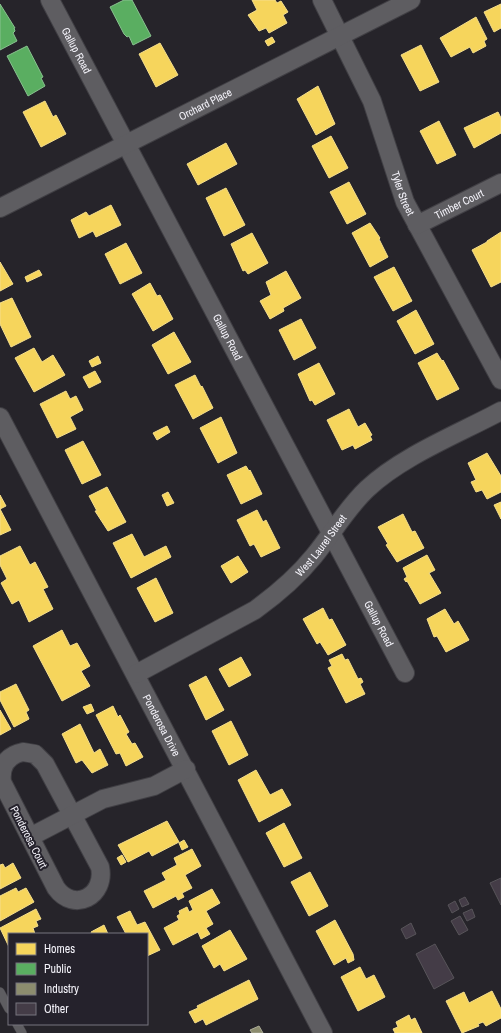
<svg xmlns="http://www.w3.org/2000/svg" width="501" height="1033" font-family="'Archivo Narrow',sans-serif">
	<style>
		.homes { fill: #f6d55c; stroke: #f5de8b }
		.public { fill: #5aae61; stroke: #88c28f }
		.industry { fill: #8c8c6e; stroke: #abab98 }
		.building { fill: #443c47; stroke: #575459 }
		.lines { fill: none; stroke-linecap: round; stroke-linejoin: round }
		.service-casing { stroke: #403f44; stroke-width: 10 }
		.minor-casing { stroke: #403f44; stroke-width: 20 }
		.service { stroke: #5e5d61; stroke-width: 9 }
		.minor { stroke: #5e5d61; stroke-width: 18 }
		.labels { text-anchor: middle; stroke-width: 4; stroke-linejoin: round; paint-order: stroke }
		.street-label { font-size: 11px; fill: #f3f2f9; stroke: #25222c }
	</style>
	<rect width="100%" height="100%" fill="#26242a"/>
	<!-- homes -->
	<g class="homes">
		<path d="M252,0h23l2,3 4,-2 7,11 -5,3 4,8 -18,10 -3,-5 -7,3 -11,-16 9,-5z"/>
		<path d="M501,4v24l-7,4 -10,-20z"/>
		<path d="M476,17l11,22 -3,2 2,5 -13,7 -3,-6 -19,10 -11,-19z"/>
		<path d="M272,37l3,5 -7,4 -3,-5z"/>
		<path d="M160,43l18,32 -22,12 -17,-33z"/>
		<path d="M421,45l18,37 -19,9 -19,-36z"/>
		<path d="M318,86l17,38 -19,11 -19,-36z"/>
		<path d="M45,101l8,16 3,-2 10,19 -25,13 -18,-35z"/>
		<path d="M498,112l3,6v15l-27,15 -10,-20z"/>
		<path d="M439,121l17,34 -19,9 -17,-33z"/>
		<path d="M331,136l17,32 -19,10 -17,-32z"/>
		<path d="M226,143l11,21 -39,21 -11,-21z"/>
		<path d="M349,182l17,32 -19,10 -17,-32z"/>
		<path d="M226,188l19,37 -21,11 -18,-38z"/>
		<path d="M111,205l10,20 -25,12 -3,-6 -14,7 -8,-18 15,-8 3,4z"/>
		<path d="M370,223l10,15 -1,1 9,18 -18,10 -18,-34z"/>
		<path d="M501,232v50l-10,5 -19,-37 15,-8v-1z"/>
		<path d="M252,233l16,30 -20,11 -3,-4 -2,1 -12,-27z"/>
		<path d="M126,243l16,30 -22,11 -15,-30z"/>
		<path d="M0,262l13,22 -13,7z"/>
		<path d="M394,267l18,34 -19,10 -19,-34z"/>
		<path d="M39,270l3,5 -15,7 -2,-5z"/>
		<path d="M286,271l15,27 -18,10 1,3 -14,8 -10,-18 11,-6 -5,-13z"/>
		<path d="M150,283l7,13 3,-1 13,24 -20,12 -21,-37z"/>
		<path d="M12,298l19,39 -20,10 -11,-23v-21z"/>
		<path d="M416,310l18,34 -19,10 -18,-33z"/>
		<path d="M301,319l15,29 -22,12 -15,-30z"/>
		<path d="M174,332l17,30 -23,12 -16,-29z"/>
		<path d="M34,348l8,14 11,-7 12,20 -31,17 -19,-34z"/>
		<path d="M437,353l5,8 1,-1 16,29 -22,11 -19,-37z"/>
		<path d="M98,356l3,7 -9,4 -3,-6z"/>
		<path d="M319,363l16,31 -20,11 -3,-5 -2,1 -12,-27z"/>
		<path d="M95,371l6,11 -12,6 -6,-11z"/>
		<path d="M195,375l6,12 1,-1 11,22 -20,11 -18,-34z"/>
		<path d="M66,391l4,8 6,-3 7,14 -13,7 6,12 -19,9 -17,-34z"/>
		<path d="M349,409l9,18 7,-4 7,12 -2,1 2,4 -17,9 -2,-4 -11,5 -15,-30z"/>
		<path d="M221,417l16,36 -19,10 -18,-35z"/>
		<path d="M167,426l3,6 -13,8 -4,-7z"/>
		<path d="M83,441l18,34 -19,9 -17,-34z"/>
		<path d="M487,453l14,23v16l-14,7 -5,-9 -6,2 -5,-10 5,-2 -8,-17z"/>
		<path d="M246,466l3,5 1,-1 12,24 -21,10 -14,-29z"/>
		<path d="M107,487l19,35 -18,9 -13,-20h2l-8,-15z"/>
		<path d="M168,492l6,11 -7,3 -5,-11z"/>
		<path d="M0,495l6,11 -6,3 11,21 -11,5z"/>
		<path d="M501,502v17l-7,-14z"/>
		<path d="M257,510l6,12 3,-2 14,28 -19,9 -7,-13 -4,2 -13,-26z"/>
		<path d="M403,514l9,18 3,-1 9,17 -27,14 -11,-17 2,-1 -10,-17z"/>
		<path d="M132,534l12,23 22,-11 5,11 -40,21 -18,-35z"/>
		<path d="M20,546l10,19 5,-3 13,25 -5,2 10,20 -24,13 -10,-22 -7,4 -11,-21 6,-4 -7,-14v-9z"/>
		<path d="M427,555l8,15 -6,3 12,20 -21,11 -13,-23 -1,1 -2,-3 3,-2 -4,-9z"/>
		<path d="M238,556l10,16 -17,11 -10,-17z"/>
		<path d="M156,578l17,35 -18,9 -18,-34z"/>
		<path d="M323,608l6,12 3,-1 14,26 -18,10 -8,-13 -3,2 -14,-25z"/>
		<path d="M445,609l9,15 4,-3 11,19 -23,12 -9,-16 -3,1 -7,-18z"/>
		<path d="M62,630l8,16 7,-3 13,23 -9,5 9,15 -28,15 -29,-55z"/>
		<path d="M342,654l3,6 3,-1 10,20 3,-1 2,4 -3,2 5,10 -19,9 -18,-35 4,-2 -3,-6z"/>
		<path d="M241,657l10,18 -22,12 -10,-18z"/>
		<path d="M206,676l18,34 -18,10 -17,-35z"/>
		<path d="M16,684l13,26 -3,2 3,7 -15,8 -14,-27v-8z"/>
		<path d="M91,704l3,7 -7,3 -4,-7z"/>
		<path d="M113,706l5,11 2,-2 9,17 -3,2 6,10 3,-1 8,14 -17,9 -6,-13 -4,1 -20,-39z"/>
		<path d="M0,710l11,19 -11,6z"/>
		<path d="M231,721l17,34 -19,10 -17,-34z"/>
		<path d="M80,724l14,29 6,-4 8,16 -16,8 -10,-13 -6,3 -14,-29z"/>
		<path d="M256,770l14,25 12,-6 9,16 -32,17 -21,-42z"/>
		<path d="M167,821l12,21 -27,14 -3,-5 -21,11 -10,-17z"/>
		<path d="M284,823l18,35 -18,9 -18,-34z"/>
		<path d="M184,840l4,7 -6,3 -3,-7z"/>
		<path d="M192,849l9,17 -16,9 7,13 -10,5 2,4 -6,3 -2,-4 -23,12 -9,-17 22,-11 -4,-7 15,-8 -3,-7z"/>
		<path d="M122,855l4,7 -5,3 -4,-7z"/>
		<path d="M13,863l8,15 -21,11v-24l3,-1 2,4z"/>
		<path d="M310,872l18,34 -19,10 -18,-34z"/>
		<path d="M16,888l2,4 8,-4 8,14 -34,19v-25z"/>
		<path d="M212,889l8,14 -14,8 7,13 -7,4 4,6 -9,5 -3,-7 -25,13 -9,-17 15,-8 -2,-4 3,-2 -1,-3 8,-4 2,5 4,-2 -4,-9z"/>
		<path d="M36,909l5,10 -5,2 2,5 -5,2 2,6h-26v13l-9,-19z"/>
		<path d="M130,911l7,14 8,-3 15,28 -13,6v-22h-21l-9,-17z"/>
		<path d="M335,920l18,34 1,6 -6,3 -2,-5 -12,7 -18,-34z"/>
		<path d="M104,925l4,9h-16l-1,-2z"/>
		<path d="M230,930l17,29 -23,12 -4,-7 -6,4 -12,-22z"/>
		<path d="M360,967l6,12 8,-4 11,22 -27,14 -17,-34z"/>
		<path d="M249,980l9,19 -52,26 -3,-6 -8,4 -6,-11 9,-4 -1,-2z"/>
		<path d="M492,991l9,18v9l-15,8 -3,-4 -5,2 1,2 -17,7 -16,-32 18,-9 5,11z"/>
		<path d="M409,1015l2,5 4,-2 7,15h-27l-2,-4 5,-2 -2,-5z"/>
	</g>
	<!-- public -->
	<g class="public">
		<path d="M124,0h8l19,36 -18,9 -4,-9 -2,1 -3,-3 -14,-27z"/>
		<path d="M0,4l15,24h-1l1,3 -2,2 4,8 -17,9z"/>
		<path d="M27,46l16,31 -2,1 4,8 -17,10 -21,-40z"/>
	</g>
	<!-- industry -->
	<path class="industry" d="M259,1026l4,7h-11l-2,-3z"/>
	<!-- building -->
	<g class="building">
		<path d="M501,878v27l-11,-22z"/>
		<path d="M465,897l4,7 -7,3 -3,-7z"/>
		<path d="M455,901l4,8 -7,4 -4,-8z"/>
		<path d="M472,909l3,8 -8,4 -4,-8z"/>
		<path d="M460,916l8,14 -9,5 -8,-14z"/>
		<path d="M411,923l5,11 -10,5 -5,-10z"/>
		<path d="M435,944l19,34 -20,11 -18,-35z"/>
	</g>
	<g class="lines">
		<defs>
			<g id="service">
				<path d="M0,992l9,17"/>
				<path d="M17,1024l5,9"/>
			</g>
			<g id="minor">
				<path id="s1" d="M50,0l355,673"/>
				<path id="s2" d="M322,0l50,101 33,101 96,178"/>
				<path id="s3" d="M0,208l411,-208"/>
				<path id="s4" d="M417,225l84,-42"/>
				<path id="s5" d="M0,417l323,616"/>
				<path id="s6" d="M136,674l119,-64c22,-16 42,-33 59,-54 18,-22 32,-47 53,-67 35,-33 91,-55 134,-78"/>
				<path d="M23,752l12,2 10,10 55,103c6,29 -26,46 -44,21l-54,-106c-2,-16 5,-27 21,-30z"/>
				<path d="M30,837l73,-38 51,-13 32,-17"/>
			</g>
		</defs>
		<!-- service casing -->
		<use href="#service" class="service-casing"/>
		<!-- minor casing -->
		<use href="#minor" class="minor-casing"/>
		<!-- service -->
		<use href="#service" class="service"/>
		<!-- minor -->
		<use href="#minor" class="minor"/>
	</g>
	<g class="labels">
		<!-- street labels -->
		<g class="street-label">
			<text dy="4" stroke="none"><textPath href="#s1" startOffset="57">Gallup Road</textPath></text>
			<text dy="4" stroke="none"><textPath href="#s3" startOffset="230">Orchard Place</textPath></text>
			<text dy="4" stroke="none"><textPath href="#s2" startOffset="210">Tyler Street</textPath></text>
			<text dy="4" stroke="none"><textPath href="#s4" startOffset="47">Timber Court</textPath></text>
			<text dy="4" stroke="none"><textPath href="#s1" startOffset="381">Gallup Road</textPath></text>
			<text dy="4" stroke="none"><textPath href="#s6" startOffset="228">West Laurel Street</textPath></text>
			<text dy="4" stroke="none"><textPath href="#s1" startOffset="705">Gallup Road</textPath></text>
			<text dy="4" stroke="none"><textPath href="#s5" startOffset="348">Ponderosa Drive</textPath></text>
			<text transform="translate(29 837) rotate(63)" y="4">Ponderosa Court</text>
		</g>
	</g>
	<!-- legend -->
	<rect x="8" y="933" width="140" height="92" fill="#25222c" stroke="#77757e"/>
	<rect x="16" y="943" width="20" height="12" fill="#f6d55c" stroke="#77757e"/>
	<text x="44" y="953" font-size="12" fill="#f3f2f9">Homes</text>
	<rect x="16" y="963" width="20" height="12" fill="#5aae61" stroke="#77757e"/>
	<text x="44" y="973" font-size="12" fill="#f3f2f9">Public</text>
	<rect x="16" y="983" width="20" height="12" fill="#8c8c6e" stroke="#77757e"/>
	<text x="44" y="993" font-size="12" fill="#f3f2f9">Industry</text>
	<rect x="16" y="1003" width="20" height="12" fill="#443c47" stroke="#77757e"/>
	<text x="44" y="1013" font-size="12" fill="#f3f2f9">Other</text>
</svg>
